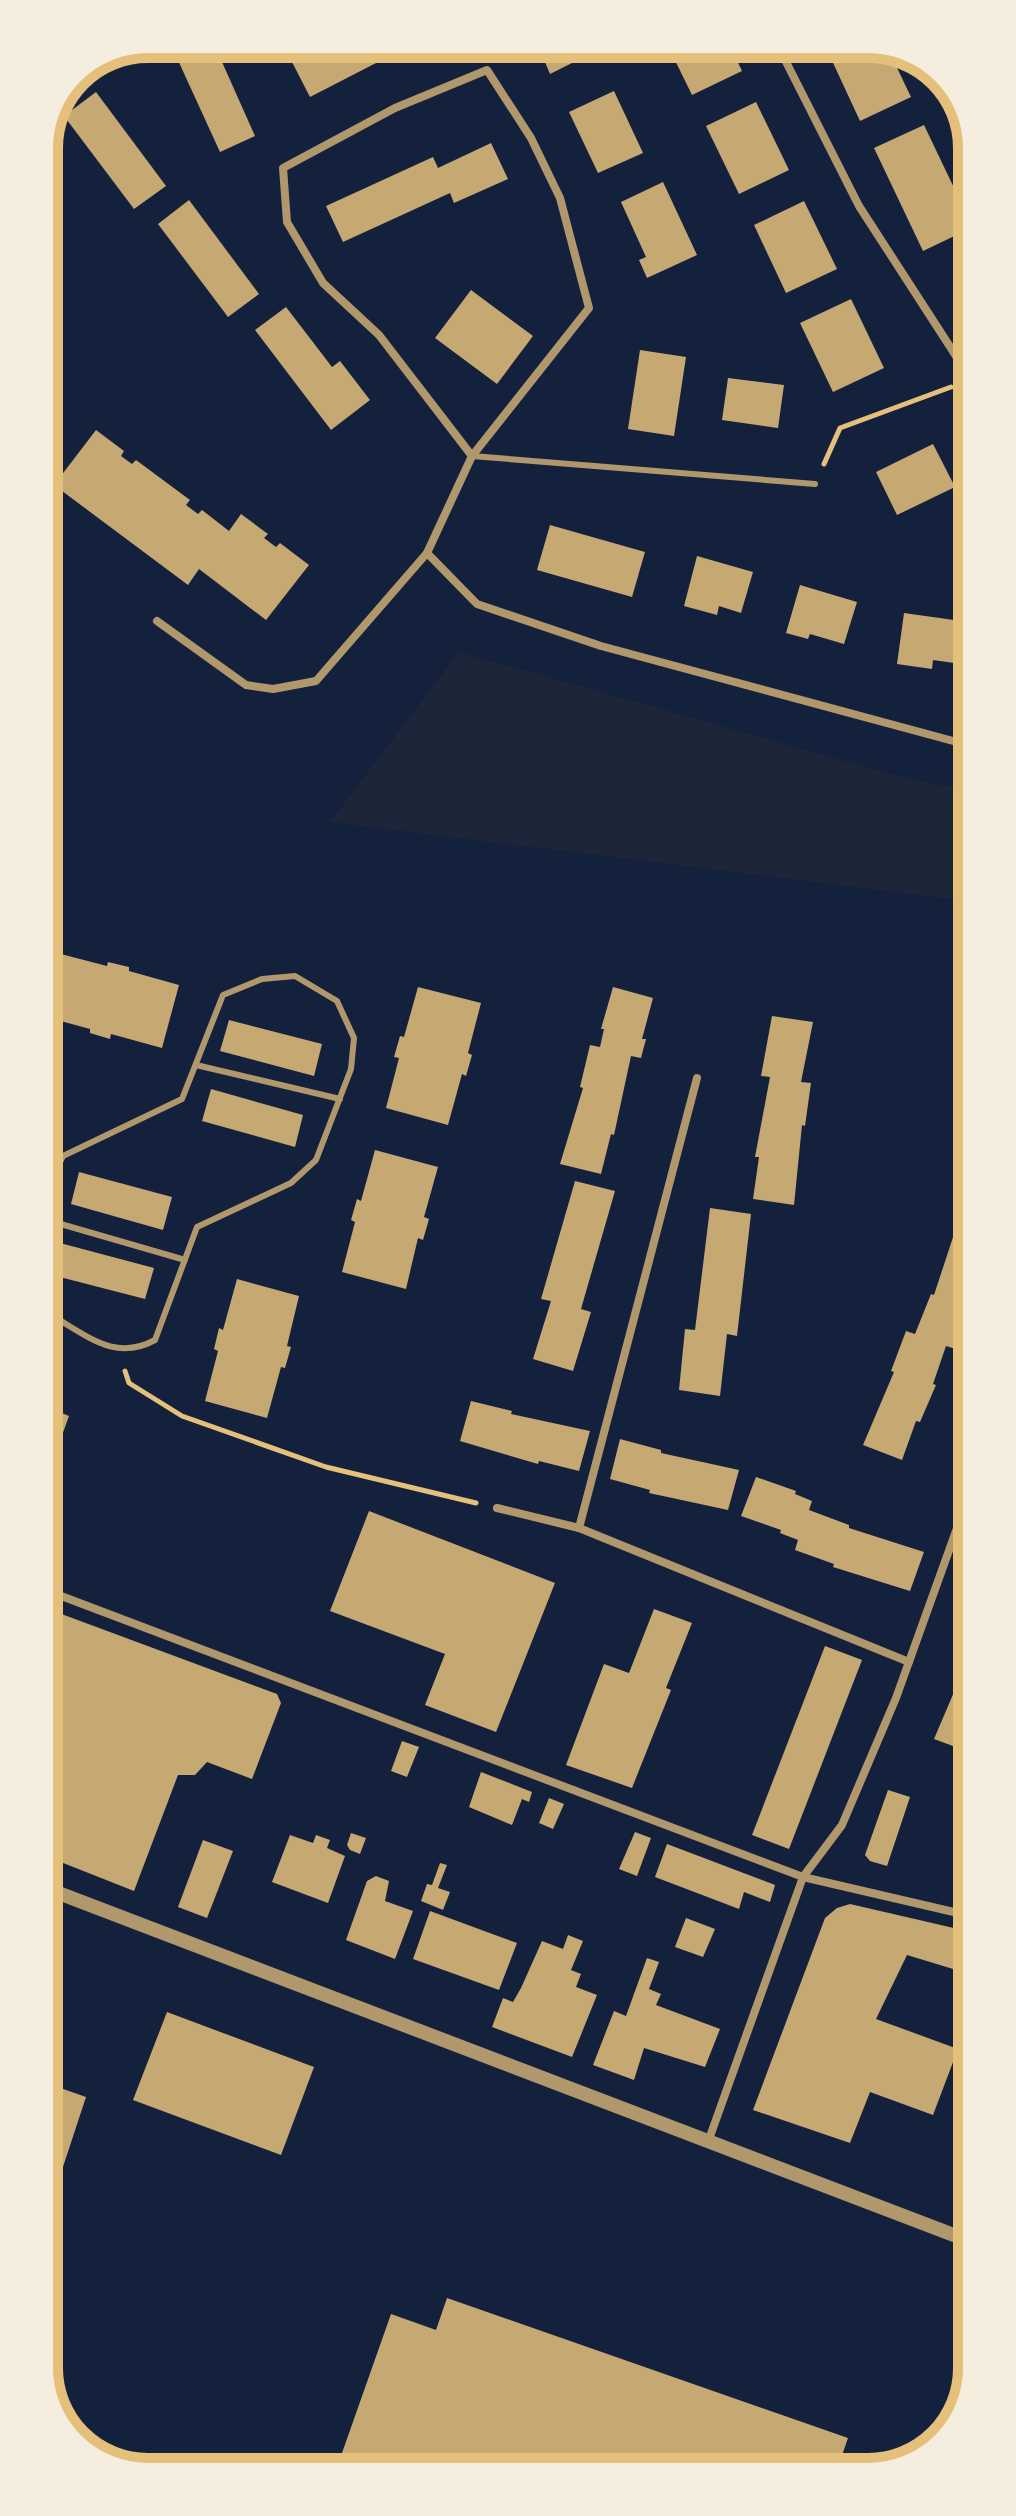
<svg xmlns="http://www.w3.org/2000/svg" width="1016" height="2516" font-family="Cabin,sans-serif">
	<style>
		.green { fill: #1d2539 }
		.building { fill: #c6a872 }
		.lines { fill: none; stroke-linecap: round; stroke-linejoin: round }
		.path { stroke: #e5c07b; stroke-width: 5 }
		.service { stroke: #b1986c; stroke-width: 6 }
		.minor { stroke: #b1986c; stroke-width: 8 }
		.tertiary { stroke: #b1986c; stroke-width: 14 }
		.rim { fill: none; stroke: #e5c07b; stroke-width: 10 }
	</style>
	<rect width="100%" height="100%" fill="#14213d"/>
	<!-- green -->
	<path class="green" d="M459,652l450,127 59,11v111l-638,-79z"/>
	<!-- building -->
	<g class="building">
		<path d="M214,44l41,92 -35,16 -49,-107z"/>
		<path d="M326,44h87l-103,53 -18,-35z"/>
		<path d="M544,44h52l2,6 -48,24 -8,-19 6,-3z"/>
		<path d="M667,44h62l13,27 -50,24z"/>
		<path d="M844,44h31l13,5 23,48 -51,24 -32,-69z"/>
		<path d="M614,91l29,62 -45,20 -29,-61z"/>
		<path d="M96,92l70,94 -32,23 -70,-93z"/>
		<path d="M756,102l33,68 -50,24 -33,-68z"/>
		<path d="M924,125l43,90v15l-44,21 -49,-103z"/>
		<path d="M491,143l17,36 -54,24 -4,-10 -107,49 -17,-36 107,-49 5,11z"/>
		<path d="M663,182l34,73 -50,23 -8,-18 7,-3 -25,-55z"/>
		<path d="M189,200l70,94 -31,23 -70,-93z"/>
		<path d="M804,201l33,68 -51,24 -32,-68z"/>
		<path d="M967,266v37l-14,-30z"/>
		<path d="M471,290l62,46 -36,48 -62,-46z"/>
		<path d="M851,299l33,69 -51,24 -33,-69z"/>
		<path d="M286,307l46,60 8,-6 30,39 -39,30 -76,-100z"/>
		<path d="M640,350l46,7 -12,79 -46,-7z"/>
		<path d="M728,378l56,7 -6,43 -56,-8z"/>
		<path d="M96,430l28,21 -3,5 11,8 4,-4 54,40 -4,5 12,9 4,-4 27,21 12,-17 27,20 -4,4 12,9 4,-4 29,22 -43,55 -67,-51 -11,16 -134,-100z"/>
		<path d="M933,444l22,43 -58,28 -21,-43z"/>
		<path d="M550,525l95,27 -13,45 -95,-27z"/>
		<path d="M697,556l56,16 -12,41 -22,-7 -2,9 -33,-9z"/>
		<path d="M800,585l57,17 -13,42 -34,-10 -2,5 -22,-6z"/>
		<path d="M904,613l57,8 -7,42 -21,-3 -1,9 -35,-5z"/>
		<path d="M57,953l50,13 1,-4 21,5v4l50,14 -17,63 -51,-14 -1,5 -20,-6v-4l-44,-12v-24z"/>
		<path d="M418,987l63,16 -13,50 4,2 -6,21 -4,-2 -14,51 -62,-17 13,-50 -5,-1 6,-21 4,1z"/>
		<path d="M613,987l40,11 -11,41h4l-5,19 -10,-2 -17,79 -3,-1 -10,40 -41,-10 23,-76 -3,-1 10,-42 10,2 4,-18h-3z"/>
		<path d="M772,1016l41,6 -12,60 10,1 -6,43 -3,-1 -8,80 -41,-6 6,-42h-4l15,-80 -9,-1z"/>
		<path d="M229,1020l93,24 -8,32 -94,-25z"/>
		<path d="M211,1089l92,26 -8,32 -93,-26z"/>
		<path d="M375,1150l63,17 -14,50 5,2 -6,21 -5,-2 -12,51 -64,-17 13,-50 -4,-2 6,-21 4,2z"/>
		<path d="M79,1172l93,25 -9,33 -92,-26z"/>
		<path d="M575,1181l40,10 -34,118 10,3 -18,59 -40,-12 18,-58 -10,-2z"/>
		<path d="M710,1208l41,6 -14,122 -10,-2 -7,62 -41,-6 6,-61 10,1z"/>
		<path d="M959,1219l10,4v90l-13,36 -10,-3 -13,38 3,1 -16,37 -4,-1 -14,39 -39,-15 31,-73 -3,-1 15,-40 9,3 16,-40 3,1z"/>
		<path d="M60,1243l94,25 -9,31 -93,-24z"/>
		<path d="M237,1279l62,17 -12,50 4,1 -6,21 -4,-1 -14,51 -62,-17 13,-50 -4,-2 5,-21 4,2z"/>
		<path d="M471,1401l41,10 -1,3 79,17 -11,40 -40,-10 -1,3 -78,-23z"/>
		<path d="M47,1407l22,9 -12,33 -10,-4z"/>
		<path d="M620,1439l41,11v3l78,17 -11,40 -79,-17 1,-3 -40,-11z"/>
		<path d="M756,1477l40,14 -1,3 17,7 -3,9 40,15v3l75,24 -14,39 -77,-24 1,-3 -39,-14 3,-10 -18,-7 1,-3 -40,-14z"/>
		<path d="M369,1511l186,72 -59,149 -71,-27 20,-51 -115,-43z"/>
		<path d="M970,1572v33l-11,-4z"/>
		<path d="M48,1609l229,85 4,9 -29,76 -45,-17 -12,13h-17l-44,116 -86,-34z"/>
		<path d="M654,1609l38,14 -26,65 5,2 -39,98 -66,-23 38,-101 25,9z"/>
		<path d="M825,1646l37,14 -73,189 -37,-14z"/>
		<path d="M961,1665l9,4 -1,83 -35,-13 23,-54 -3,-1z"/>
		<path d="M402,1741l17,6 -12,30 -16,-6z"/>
		<path d="M481,1772l51,20 -3,10 -7,-3 -10,26 -43,-18z"/>
		<path d="M888,1790l22,7 -23,69 -17,-5 -5,-6z"/>
		<path d="M549,1798l15,6 -11,25 -14,-6z"/>
		<path d="M635,1832l16,6 -14,38 -18,-7z"/>
		<path d="M351,1833l15,5 -6,16 -10,-4 -3,-5z"/>
		<path d="M970,1834l1,1v51l-17,-4z"/>
		<path d="M290,1835l23,8 3,-8 14,5 -3,8 18,8 -17,47 -56,-21z"/>
		<path d="M203,1840l30,11 -26,67 -29,-11z"/>
		<path d="M667,1844l108,41 -5,17 -26,-10 -5,17 -84,-32z"/>
		<path d="M440,1863l7,2 -9,23 12,4 -7,18 -22,-9 6,-17 5,1z"/>
		<path d="M376,1876l13,5 -4,20 28,10 -18,48 -49,-19 21,-59z"/>
		<path d="M850,1904l121,28v26l-8,14 -56,-17 -31,64 82,30 -25,66 -63,-23 -20,51 -97,-33 72,-192 12,-10z"/>
		<path d="M430,1911l87,32 -18,47 -86,-31z"/>
		<path d="M686,1918l29,11 -12,28 -28,-10z"/>
		<path d="M568,1935l15,6 -12,29 10,4 -5,13 21,8 -25,62 -80,-30 11,-29 10,4 8,-14 21,-47 21,8z"/>
		<path d="M647,1958l12,4 -10,27 12,5 -5,11 64,24 -15,38 -61,-19 -10,32 -41,-15 21,-54 12,5z"/>
		<path d="M167,2012l147,55 -33,88 -148,-55z"/>
		<path d="M971,2015v39l-13,-5z"/>
		<path d="M49,2084l37,13 -27,82 -10,-3z"/>
		<path d="M447,2298l401,140 -10,29 -502,3 55,-156 45,16z"/>
	</g>
	<g class="lines">
		<!-- path -->
		<g class="path">
			<path d="M824,464l16,-36 111,-41"/>
			<path d="M125,1371l4,12 53,33 144,51 150,36"/>
		</g>
		<!-- service -->
		<g class="service">
			<path d="M472,456l343,28"/>
			<path d="M196,1065l144,34"/>
			<path d="M47,1189l16,-33 119,-57 41,-104 39,-16 33,-3 42,25 17,37 -3,31 -35,91 -25,23 -94,44 -42,113c-42,23 -70,-7 -108,-27"/>
			<path d="M47,1220l138,40"/>
		</g>
		<!-- minor -->
		<g class="minor">
			<path d="M777,44l82,162 108,167"/>
			<path d="M472,456l-93,-121 -56,-52 -36,-61 -4,-54 112,-60 92,-38 44,68 29,60 29,110 -117,148 -45,97 50,51 124,42 367,99"/>
			<path d="M157,621l89,64 27,4 43,-8 111,-128"/>
			<path d="M497,1508l82,20 330,134"/>
			<path d="M579,1528l118,-450"/>
			<path d="M48,1591l755,286 168,39"/>
			<path d="M708,2142l95,-265 39,-52 54,-127 74,-206"/>
		</g>
		<!-- tertiary -->
		<path class="tertiary" d="M48,1889l924,353"/>
	</g>
	<!-- crop -->
	<path d="M0 0H1016V2516H0ZM148 58H868A90 90 0 0 1 958 148V2368A90 90 0 0 1 868 2458H148A90 90 0 0 1 58 2368V148A90 90 0 0 1 148 58Z" fill="#f5edde" fill-rule="evenodd"/>
	<path class="rim" d="M148 58H868A90 90 0 0 1 958 148V2368A90 90 0 0 1 868 2458H148A90 90 0 0 1 58 2368V148A90 90 0 0 1 148 58Z"/>
</svg>
